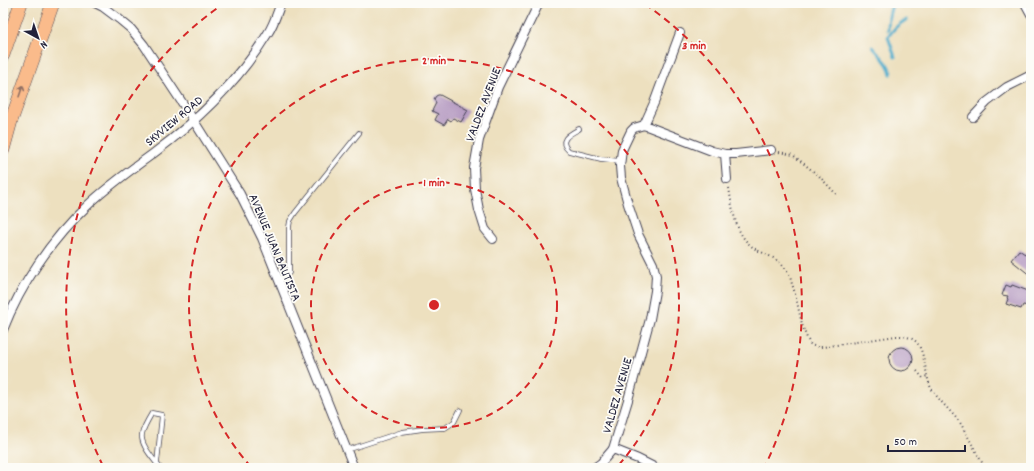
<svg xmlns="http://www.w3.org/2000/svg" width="1034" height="471" font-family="Dekko,sans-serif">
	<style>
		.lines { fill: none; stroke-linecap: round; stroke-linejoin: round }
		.stream { stroke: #4baaca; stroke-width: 3 }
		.building { fill: #b79dc3 }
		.lane-casing { stroke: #403e4f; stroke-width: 5.5 }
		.street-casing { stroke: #403e4f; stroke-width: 10 }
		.primary-casing { stroke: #403e4f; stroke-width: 14 }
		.path { stroke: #403e4f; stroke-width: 2; stroke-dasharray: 1 3; stroke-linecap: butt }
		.lane { stroke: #fff; stroke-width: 4 }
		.street { stroke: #fff; stroke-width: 8 }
		.primary { stroke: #fabb8b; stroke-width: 13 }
		.oneway { stroke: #8e6e63 }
		.ring { fill: none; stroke: #d62828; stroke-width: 2; stroke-dasharray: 7 5 }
		.labels { text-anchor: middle; stroke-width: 3.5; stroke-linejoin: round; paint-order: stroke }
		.street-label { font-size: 13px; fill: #22223b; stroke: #fdfcf7 }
		.centre { fill: #d62828; stroke: #fdfcf7; stroke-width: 2 }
		.ring-label { font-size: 12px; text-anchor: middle; font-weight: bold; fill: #d62828; stroke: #fdfcf7; stroke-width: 3.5; stroke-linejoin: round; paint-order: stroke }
	</style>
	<rect width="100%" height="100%" fill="#fdfcf7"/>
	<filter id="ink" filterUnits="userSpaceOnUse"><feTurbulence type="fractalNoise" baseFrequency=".025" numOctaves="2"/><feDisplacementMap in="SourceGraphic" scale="8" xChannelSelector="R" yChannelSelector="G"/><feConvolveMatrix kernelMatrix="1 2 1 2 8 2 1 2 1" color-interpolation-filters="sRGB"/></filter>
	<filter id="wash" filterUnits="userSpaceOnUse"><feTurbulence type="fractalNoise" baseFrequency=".012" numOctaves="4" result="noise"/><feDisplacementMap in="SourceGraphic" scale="16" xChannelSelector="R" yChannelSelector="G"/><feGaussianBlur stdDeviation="0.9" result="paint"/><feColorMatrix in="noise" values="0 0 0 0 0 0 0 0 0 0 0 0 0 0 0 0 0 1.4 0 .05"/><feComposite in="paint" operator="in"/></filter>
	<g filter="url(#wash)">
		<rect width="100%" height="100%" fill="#ede0bf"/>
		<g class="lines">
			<!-- stream -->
			<g class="stream">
				<path d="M888,30c0,-9 1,-18 5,-27"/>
				<path d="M873,47c6,7 17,17 18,27"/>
				<path d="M895,57l-7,-20c5,-7 10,-14 19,-17"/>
			</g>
		</g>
		<g id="blocks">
			<!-- building -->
			<g class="building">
				<path d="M438,95h2l28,15 -7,12 -8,-4 -2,3 -3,-2 -4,6 -9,-5 3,-6 -6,-3 4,-8 -2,-4 2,-3z"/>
				<path d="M1031,247v29l-20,-16 8,-10 6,4z"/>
				<path d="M1006,285l5,2 1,-2 19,7v9l-2,5 -6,-1 -2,4 -15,-5 2,-5 -1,-1 1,-2 -6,-1z"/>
				<circle cx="901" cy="359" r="12"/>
			</g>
		</g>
	</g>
	<g filter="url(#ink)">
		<use href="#blocks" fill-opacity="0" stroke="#403e4f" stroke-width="1"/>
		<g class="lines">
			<defs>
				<g id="lane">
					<path d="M579,129c-9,5 -22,11 -10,22l32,8 19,2"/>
					<path d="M279,280l10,-7v-46l1,-6 5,-8 64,-80"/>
					<path d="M347,450l55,-18 21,-3 22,-1 9,-6 6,-12"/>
					<path d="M157,463l5,-48 -10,-2c-3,5 -9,16 -10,21 -2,11 12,25 18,34"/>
				</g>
				<g id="street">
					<path d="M95,3l8,4 16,12 12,10 13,16 43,65 53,84 22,44 92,230"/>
					<path d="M1025,3l6,11"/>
					<path d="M973,117l14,-15 20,-15 24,-12"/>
					<path d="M644,125l10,-22 26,-70"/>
					<path d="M725,154h11l35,-4"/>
					<path d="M493,239l-8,-10 -6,-19 -4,-21 -1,-21 5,-28 19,-53 41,-84"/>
					<path d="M3,330c18,-46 48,-90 84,-124 21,-20 44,-36 67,-53 44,-33 85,-72 114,-120 6,-9 9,-20 13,-30"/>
					<path d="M613,449l15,-49 22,-81 5,-28 1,-15 -3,-12 -15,-30 -10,-30 -7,-26 -1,-12 2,-16 9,-19 3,-3 10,-3 68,26 13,3 2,25"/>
					<path d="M594,468l7,-5 12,-14 25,10 18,9"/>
				</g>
				<g id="primary">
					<path d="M3,55l18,-52"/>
					<path d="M3,150l8,-29 42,-118"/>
				</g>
			</defs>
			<!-- lane casing -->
			<use href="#lane" class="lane-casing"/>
			<!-- street casing -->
			<use href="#street" class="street-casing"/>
			<!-- primary casing -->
			<use href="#primary" class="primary-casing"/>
			<!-- path -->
			<g class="path">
				<path d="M779,152l14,3 26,21 19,20"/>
				<path d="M729,188c4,23 6,51 30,63 13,6 21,9 29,22 2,3 3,7 4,11 7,19 8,45 19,61l6,2h6l73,-11c6,0 12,0 18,4 11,7 11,36 17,48 7,12 21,24 30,36l24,44"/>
				<path d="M917,371l6,7 4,-2"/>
				<path d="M1028,468l3,-3"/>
			</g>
			<!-- lane -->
			<use href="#lane" class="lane"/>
			<!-- street -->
			<use href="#street" class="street"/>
			<!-- primary -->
			<use href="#primary" class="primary"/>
		</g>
		<!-- one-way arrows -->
		<defs><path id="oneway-shaft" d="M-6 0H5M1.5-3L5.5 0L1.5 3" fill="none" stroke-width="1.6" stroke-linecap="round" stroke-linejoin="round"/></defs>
		<use class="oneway" href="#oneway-shaft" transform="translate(21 91) rotate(-71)"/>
	</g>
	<!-- distance rings -->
	<g class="ring">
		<circle cx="434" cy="305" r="123"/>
		<path d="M251 467A245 245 0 1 1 617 467"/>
		<path d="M103 466A368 368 0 0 1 223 4M645 4A368 368 0 0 1 765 466"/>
	</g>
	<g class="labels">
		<!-- street labels -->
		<g class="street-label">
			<text transform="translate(482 104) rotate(-69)" y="5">VALDEZ AVENUE</text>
			<text transform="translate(173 120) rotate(-40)" y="5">SKYVIEW ROAD</text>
			<text transform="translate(276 247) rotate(67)" y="5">AVENUE JUAN BAUTISTA</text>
			<text transform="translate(616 395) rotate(-74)" y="5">VALDEZ AVENUE</text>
		</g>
	</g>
	<circle cx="434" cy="305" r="6" class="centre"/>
	<g class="ring-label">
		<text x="694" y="49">3 min</text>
		<text x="434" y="64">2 min</text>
		<text x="434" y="186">1 min</text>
	</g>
	<!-- margin -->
	<rect width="1034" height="471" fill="none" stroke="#fdfcf7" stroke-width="16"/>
	<!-- north arrow -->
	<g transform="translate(38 38) rotate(140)" stroke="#fdfcf7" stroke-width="3" paint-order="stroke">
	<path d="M0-3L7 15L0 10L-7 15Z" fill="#22223b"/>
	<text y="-6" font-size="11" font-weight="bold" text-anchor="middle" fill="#22223b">N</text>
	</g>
	<!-- scale -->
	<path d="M888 445v6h77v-6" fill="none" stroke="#22223b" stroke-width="2"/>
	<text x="894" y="445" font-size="12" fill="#22223b" stroke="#fdfcf7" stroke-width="3" paint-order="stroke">50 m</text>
</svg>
